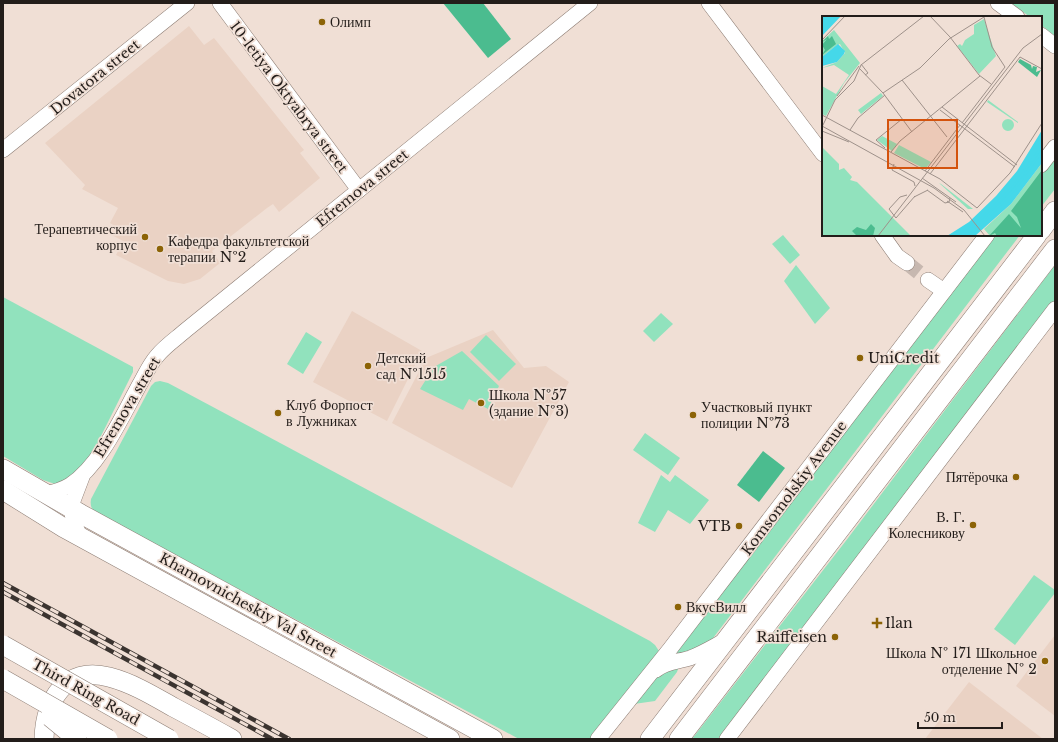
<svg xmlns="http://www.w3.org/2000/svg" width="1058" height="742" font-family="'Libre Baskerville',serif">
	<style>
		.built { fill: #ead2c4 }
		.green { fill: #91e2bd }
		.forest { fill: #4bbc8f }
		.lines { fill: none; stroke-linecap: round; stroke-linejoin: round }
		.minor-tunnel { stroke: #c7b8b0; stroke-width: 15; stroke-dasharray: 15 8; stroke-linecap: butt }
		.minor-casing { stroke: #8c7c73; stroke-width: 16 }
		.major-casing { stroke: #8c7c73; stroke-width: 20 }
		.minor { stroke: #fff; stroke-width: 15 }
		.major { stroke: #fff; stroke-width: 19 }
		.rail-casing { stroke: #3b3430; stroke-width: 4.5 }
		.rail { stroke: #f0dfd5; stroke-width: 3; stroke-dasharray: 9; stroke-linecap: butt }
		.major-bridge-casing { stroke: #8c7c73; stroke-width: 20; stroke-linecap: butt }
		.major-bridge { stroke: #fff; stroke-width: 19 }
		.poi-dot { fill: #8c6306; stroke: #f0dfd5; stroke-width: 1.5 }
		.labels { text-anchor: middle; stroke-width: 3.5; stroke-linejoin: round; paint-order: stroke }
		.poi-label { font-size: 14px; fill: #231d1a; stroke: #f0dfd5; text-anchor: start }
		.street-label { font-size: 14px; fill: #231d1a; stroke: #f0dfd5 }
		.inset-river { fill: none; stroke: #45d8e9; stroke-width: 2 }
		.inset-road { fill: none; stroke: #9e918a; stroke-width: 1 }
		.view { fill: #d4530d; fill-opacity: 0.15; stroke: #d4530d; stroke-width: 2 }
		.inset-edge { fill: none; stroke: #231d1a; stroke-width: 2 }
	</style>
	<rect width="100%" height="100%" fill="#f0dfd5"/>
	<!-- built -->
	<g class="built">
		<path d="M189,26l15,19 10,-7 90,112 -4,3 20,25 -41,34 -6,-8 -6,4 -55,43 8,12 -20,16 -16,5 -16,-3 -52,-26 7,-14 -13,-7 5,-8 -5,-3 8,-15 -36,-19 3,-4 -40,-42z"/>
		<path d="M352,311l70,40 -35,70 -74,-39z"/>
		<path d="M493,330l31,38 22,-2 23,16 -57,106 -120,-65 34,-65z"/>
		<path d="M1055,635v81l-39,-30z"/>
		<path d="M969,682l74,57h-118z"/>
	</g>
	<!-- green -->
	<g class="green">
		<path d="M1011,3h44v33l-14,-11v-8h-11z"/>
		<path d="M1055,158v31l-14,18v-31z"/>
		<path d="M783,235l17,20 -10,9 -18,-20z"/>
		<path d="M996,235h24l-313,411 -35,11z"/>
		<path d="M796,265l34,43 -15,16 -31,-43z"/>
		<path d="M1055,265v36l-334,438h-29l153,-197z"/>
		<path d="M3,297l130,70v5l-43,86 -8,14 -24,13 -15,-5 -40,-24z"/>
		<path d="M661,313l12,11 -19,18 -11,-11z"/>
		<path d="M306,332l16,10 -19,32 -16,-10z"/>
		<path d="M486,335l30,29 -17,17 -29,-29z"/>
		<path d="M462,351l37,35 -11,23 -19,-10 -6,11 -43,-21 14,-22z"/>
		<path d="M160,381l8,2 482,258 5,4 4,6 -65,88h-75l-422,-226c-6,-4 -7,-7 -6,-14l60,-113 4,-4z"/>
		<path d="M645,433l35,25 -12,17 -35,-25z"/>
		<path d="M661,475l9,7 5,-7 34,25 -19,24 -22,-14 -13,22 -17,-9z"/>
		<path d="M1034,575l21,15v3l-40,52 -21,-16z"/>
		<path d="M676,666l2,3 -1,3 -22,29 -21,3 21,-26z"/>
	</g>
	<!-- forest -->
	<g class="forest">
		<path d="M443,3h40l28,36 -23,19z"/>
		<path d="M763,451l22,17 -26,34 -22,-17z"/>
	</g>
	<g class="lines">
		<!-- minor-tunnel -->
		<path class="minor-tunnel" d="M907,263l21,17"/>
		<defs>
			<g id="minor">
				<path d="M220,3l139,187"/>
				<path d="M709,3l114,151"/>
				<path d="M998,3l19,14"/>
				<path d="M1041,35l14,11"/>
				<path d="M3,150l184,-147"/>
				<path d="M1041,165l14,-18"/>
				<path d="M882,235l15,21 10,7"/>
				<path d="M928,280l16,11"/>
				<path d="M45,494c9,-2 17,-4 25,-9 31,-20 53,-71 71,-103 5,-9 9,-18 16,-26 8,-10 20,-18 29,-26l404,-327"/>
				<path d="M79,535l-6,-16 -2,-13 11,-29"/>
				<path d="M656,670c10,-9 22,-8 34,-12 11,-4 21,-10 32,-16"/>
				<path d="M598,739l72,-90 317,-414"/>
				<path d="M727,739l328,-430"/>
			</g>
			<g id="major">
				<path d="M1041,230l14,-19"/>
				<path d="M3,469l78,45 412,225"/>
				<path d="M3,490l61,38 386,211"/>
				<path d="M44,739c1,-38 21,-74 65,-62 23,6 43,18 64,30 19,10 39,21 59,32"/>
				<path d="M650,739l387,-504"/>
				<path d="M679,739l376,-490"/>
			</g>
		</defs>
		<!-- minor casing -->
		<use href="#minor" class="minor-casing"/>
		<!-- major casing -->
		<use href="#major" class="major-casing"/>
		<!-- minor -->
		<use href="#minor" class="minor"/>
		<!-- major -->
		<use href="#major" class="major"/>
		<defs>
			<g id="rail">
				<path d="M3,583l286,156"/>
				<path d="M3,592l269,147"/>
			</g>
		</defs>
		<!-- rail casing -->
		<use href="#rail" class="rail-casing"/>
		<!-- rail -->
		<use href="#rail" class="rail"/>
		<defs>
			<g id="major-bridge">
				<path d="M3,645l166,94"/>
				<path d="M3,679l105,60"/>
				<path d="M50,717l27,22"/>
			</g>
		</defs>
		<!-- major-bridge casing -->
		<use href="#major-bridge" class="major-bridge-casing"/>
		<!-- major-bridge -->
		<use href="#major-bridge" class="major-bridge"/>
	</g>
	<!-- markers -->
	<g class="poi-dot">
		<circle cx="322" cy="22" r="4"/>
		<circle cx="145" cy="237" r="4"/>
		<circle cx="160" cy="249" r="4"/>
		<circle cx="860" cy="358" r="4"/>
		<circle cx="368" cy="366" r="4"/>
		<circle cx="481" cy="403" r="4"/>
		<circle cx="278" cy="413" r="4"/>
		<circle cx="693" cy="415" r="4"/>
		<circle cx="1016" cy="477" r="4"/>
		<circle cx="973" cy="525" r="4"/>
		<circle cx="739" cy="526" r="4"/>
		<circle cx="678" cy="607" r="4"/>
		<path d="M875 617h4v4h4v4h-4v4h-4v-4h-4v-4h4z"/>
		<circle cx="835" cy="637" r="4"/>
		<circle cx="1045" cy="661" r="4"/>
	</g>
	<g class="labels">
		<!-- poi labels -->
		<g class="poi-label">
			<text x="330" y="27">Олимп</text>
			<text x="137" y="234" text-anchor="end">Терапевтический<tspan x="137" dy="16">корпус</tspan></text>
			<text x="168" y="246">Кафедра факультетской<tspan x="168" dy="16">терапии №2</tspan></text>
			<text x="376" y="363">Детский<tspan x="376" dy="16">сад №1515</tspan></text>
			<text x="868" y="363">UniCredit</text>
			<text x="489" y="400">Школа №57<tspan x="489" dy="16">(здание №3)</tspan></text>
			<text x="286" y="410">Клуб Форпост<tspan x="286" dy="16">в Лужниках</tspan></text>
			<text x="701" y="412">Участковый пункт<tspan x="701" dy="16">полиции №73</tspan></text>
			<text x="1008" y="482" text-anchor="end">Пятёрочка</text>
			<text x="965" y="522" text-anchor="end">В. Г.<tspan x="965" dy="16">Колесникову</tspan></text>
			<text x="731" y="531" text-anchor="end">VTB</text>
			<text x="686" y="612">ВкусВилл</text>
			<text x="885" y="628">Ilan</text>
			<text x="827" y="642" text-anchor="end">Raiffeisen</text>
			<text x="1037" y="658" text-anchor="end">Школа № 171 Школьное<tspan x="1037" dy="16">отделение № 2</tspan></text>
		</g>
		<!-- street labels -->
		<g class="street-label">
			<text transform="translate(95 77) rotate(-39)" y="5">Dovatora street</text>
			<text transform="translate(289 97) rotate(53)" y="5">10-letiya Oktyabrya street</text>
			<text transform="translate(362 188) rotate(-39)" y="5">Efremova street</text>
			<text transform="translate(127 407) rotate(-59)" y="5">Efremova street</text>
			<text transform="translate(794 488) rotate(-53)" y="5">Komsomolskiy Avenue</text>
			<text transform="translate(248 605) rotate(29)" y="5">Khamovnicheskiy Val Street</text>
			<text transform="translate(86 692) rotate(29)" y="5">Third Ring Road</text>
		</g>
	</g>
	<!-- overview -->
	<g transform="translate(822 16)">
		<rect width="220" height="220" fill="#f0dfd5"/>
		<path d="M162,3l12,37 -17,18 -22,-28 3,-2 2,2 3,-6 9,-6v-9zM12,14l26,33 -16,20 -18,33 -4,-2v-28l14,8 13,-19 -15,-10 -12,3 15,-6 8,-9 -5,-9 -3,1 -15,12v-16zM59,77l2,3 -22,18 -3,-4zM166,84l30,22v1l-31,-21zM180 109a6 6 0 1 1 12 0a6 6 0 1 1-12 0ZM60,120l15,8 -5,7 -15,-11zM77,129l32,17 -6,7 -31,-16zM0,131l17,17v6l5,-2 8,9 -2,3 7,2 54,54h-89zM220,147v73h-52l-6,-7 27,-25zM117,167l2,1 32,25h-5z" fill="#91e2bd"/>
		<path d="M6,20l1,3 3,-3 4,8 -14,11 3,-5 -3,-5 5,-6 -5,3zM198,43l11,6 1,4 1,-3 4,1 -1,5 5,-2 -4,7 -19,-15zM220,154v66h-45l-2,-3 -6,3 20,-22 12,14 -4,-11 -6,-6zM49,208l4,4 -2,8h-16l-5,-5 5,-4 9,3z" fill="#4bbc8f"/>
		<path d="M0,0h19l-19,20zM16,28l7,7 -1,3 -7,8 -15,4v-9zM220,114v33l-31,41 -36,32h-28l22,-14 27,-26 21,-25z" fill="#45d8e9"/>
		<path class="inset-river" d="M155,207l36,-36 29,-41M158,210l35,-37 27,-38M138,220l15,-11M144,220l11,-8"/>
		<path class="inset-road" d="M108,0l20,21 29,38 12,9M162,1l8,30 13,20M0,24l23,-24M198,41l22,12M39,48l7,9 -3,2M37,52l24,25 29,39M80,64l45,57M61,77l37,-25 29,-29 35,-22M15,80l22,-30M120,91l75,58M118,94l75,57M0,99l118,64 37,29 33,-35 32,-50M140,107l43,-56M0,110l112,62 30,22 21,26M0,111l13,-27 19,-19 7,-16 63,-49M28,114l8,-12 27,-23M0,115l27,11M63,132l-9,-8 26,-21M69,136l9,-11 80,-65M72,148l-2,6 22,12 1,4M103,155l35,-46M108,158l90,-117M100,162l34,24M105,174l18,13 4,-1 1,-4M85,179l-7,2 -11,12 7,9 19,-22M92,181l14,-7M125,185l16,11M56,220l145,-188 19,-14"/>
		<path class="view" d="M66,104h69v48h-69z"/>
		<rect width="220" height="220" class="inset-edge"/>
	</g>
	<!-- border -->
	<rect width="1058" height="742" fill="none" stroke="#231d1a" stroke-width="8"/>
	<!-- scale -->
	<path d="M918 722v6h84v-6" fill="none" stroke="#231d1a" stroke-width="2"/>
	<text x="924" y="722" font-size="12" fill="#231d1a" stroke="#f0dfd5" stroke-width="3" paint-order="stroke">50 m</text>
</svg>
